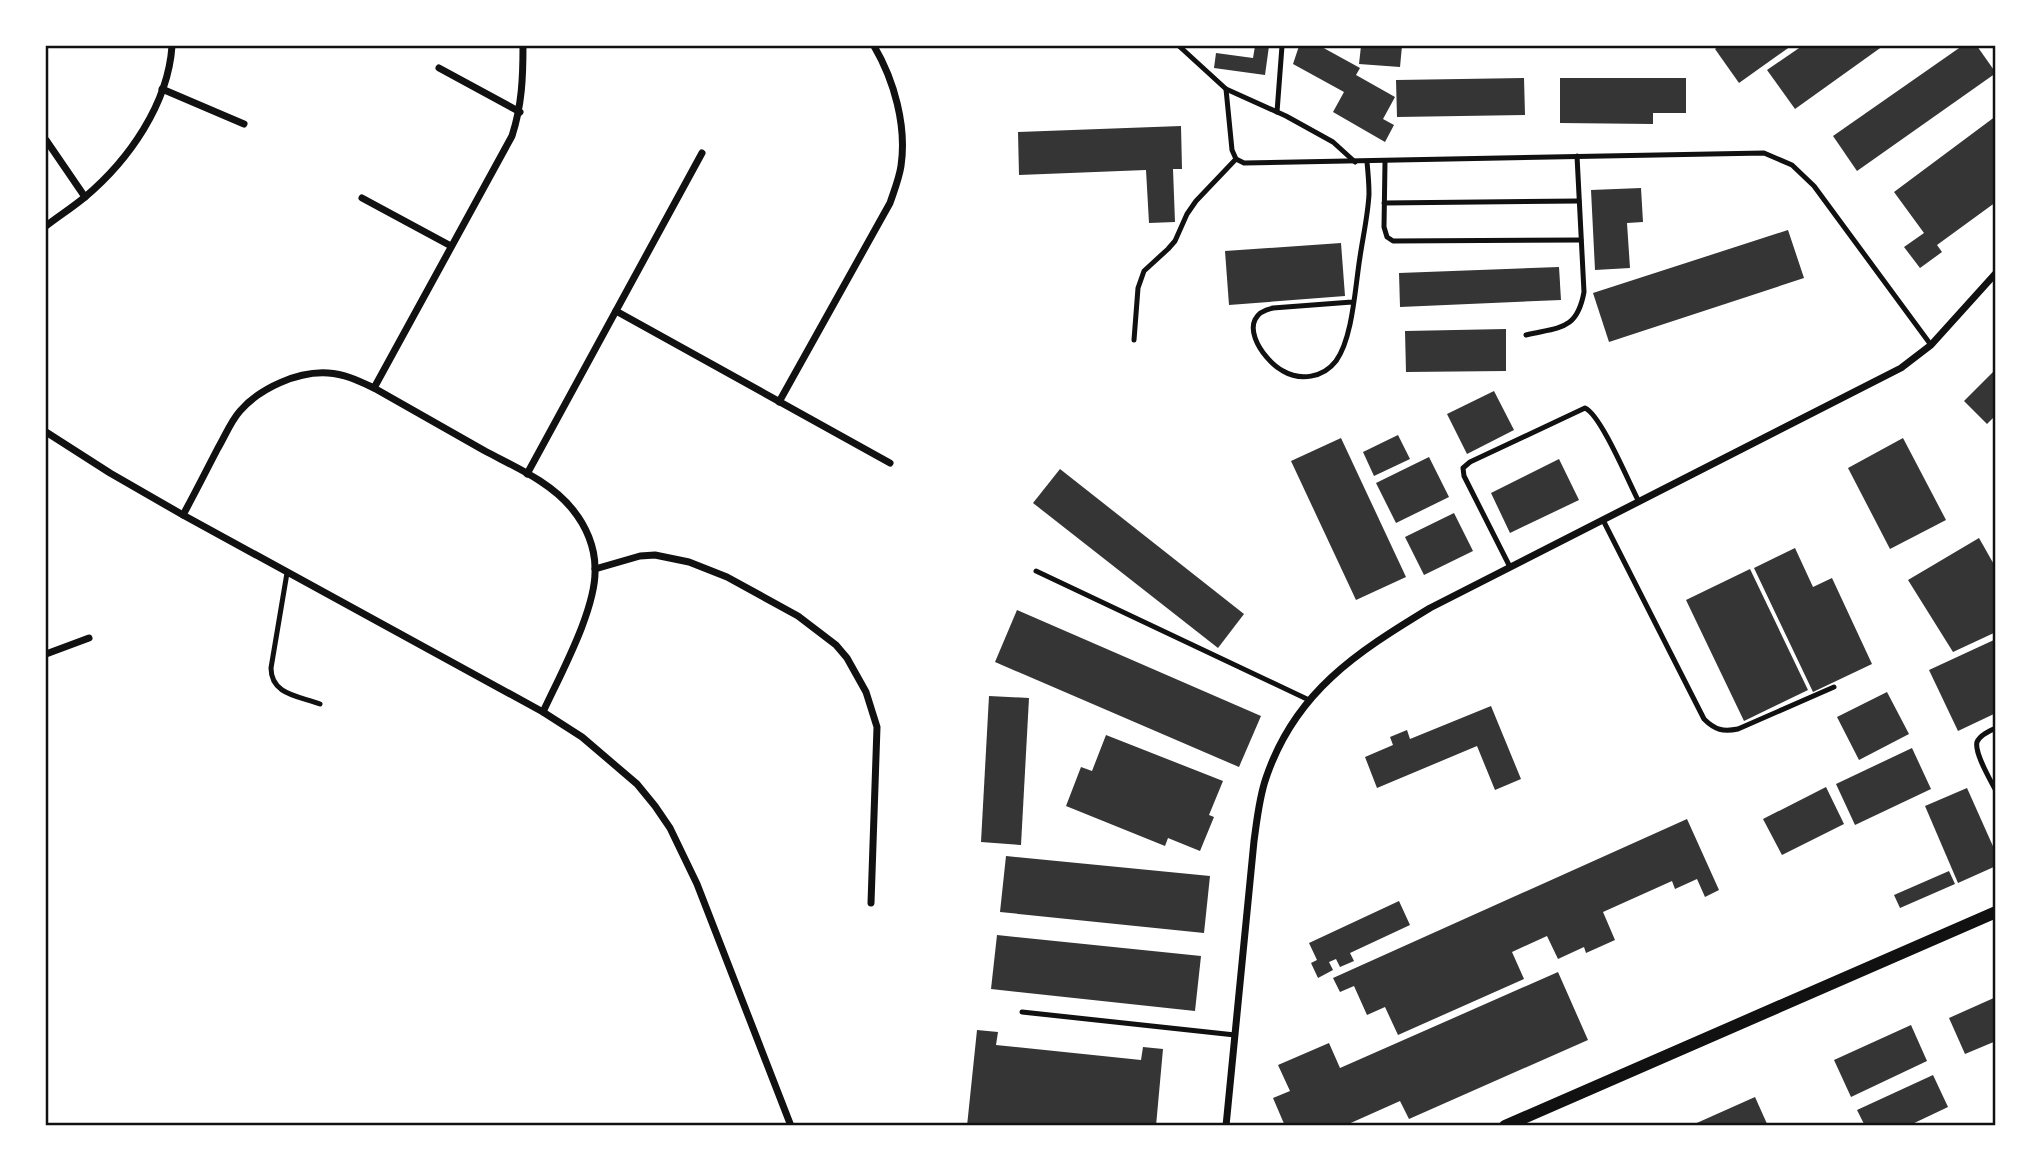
<svg xmlns="http://www.w3.org/2000/svg" width="2041" height="1171" font-family="'PT Serif',serif">
	<style>
		.building { fill: #353535 }
		.lines { fill: none; stroke-linecap: round; stroke-linejoin: round }
		.service { stroke: #111; stroke-width: 5 }
		.minor { stroke: #111; stroke-width: 7 }
		.tertiary { stroke: #111; stroke-width: 12 }
		.neatline { fill: none; stroke: #111; stroke-width: 2.5 }
	</style>
	<rect width="100%" height="100%" fill="#fff"/>
	<!-- building -->
	<g class="building">
		<path d="M1255,46h14l-4,29 -51,-7 2,-15 37,5z"/>
		<path d="M1299,46h21l40,22 -4,7 39,22 -12,22 11,6 -9,17 -52,-30 11,-20 -51,-28z"/>
		<path d="M1361,46h41l-2,21 -41,-3z"/>
		<path d="M1719,46h72l-52,37 -24,-34z"/>
		<path d="M1802,46h81l-88,63 -28,-39z"/>
		<path d="M1962,46h15l19,27 -139,98 -24,-35z"/>
		<path d="M1524,78l1,37 -128,2 -1,-37z"/>
		<path d="M1560,78h126v35h-33v11l-93,-1z"/>
		<path d="M1996,116v86l-59,43 5,7 -22,16 -16,-21 20,-14 -30,-41z"/>
		<path d="M1181,126l1,43h-9l2,53 -26,1 -3,-53 -127,5 -1,-43z"/>
		<path d="M1641,188l2,34 -16,1 3,45 -35,2 -4,-80z"/>
		<path d="M1788,230l16,48 -195,64 -16,-49z"/>
		<path d="M1341,243l4,53 -116,9 -4,-54z"/>
		<path d="M1559,267l2,33 -161,7 -1,-34z"/>
		<path d="M1506,329v42l-100,1 -1,-41z"/>
		<path d="M1996,369v46l-9,9 -23,-23z"/>
		<path d="M1494,391l20,39 -47,24 -20,-40z"/>
		<path d="M1398,435l12,24 -36,17 -11,-24z"/>
		<path d="M1341,438l65,139 -50,23 -65,-139z"/>
		<path d="M1903,438l43,82 -56,29 -42,-81z"/>
		<path d="M1429,457l20,40 -53,26 -20,-40z"/>
		<path d="M1559,459l20,41 -69,33 -19,-40z"/>
		<path d="M1060,469l184,145 -26,34 -185,-145z"/>
		<path d="M1454,513l19,38 -49,24 -19,-38z"/>
		<path d="M1979,538l17,30v64l-43,20 -45,-72z"/>
		<path d="M1795,548l18,39 19,-9 40,86 -59,28 -59,-124z"/>
		<path d="M1750,569l58,121 -64,31 -58,-121z"/>
		<path d="M1017,610l244,106 -22,51 -244,-105z"/>
		<path d="M1996,639v74l-38,18 -29,-61z"/>
		<path d="M1887,692l22,42 -50,26 -22,-43z"/>
		<path d="M989,696l40,2 -8,147 -40,-3z"/>
		<path d="M1491,706l30,73 -26,11 -18,-44 -100,42 -12,-31 28,-12 -3,-8 17,-7 3,9z"/>
		<path d="M1106,735l117,46 -14,34 5,2 -14,34 -32,-13 -3,8 -99,-40 15,-39 11,4z"/>
		<path d="M1912,748l19,41 -76,36 -19,-41z"/>
		<path d="M1826,787l18,37 -62,31 -19,-36z"/>
		<path d="M1967,788l29,65v13l-38,17 -33,-77z"/>
		<path d="M1687,819l32,71 -14,7 -8,-18 -22,10 -3,-8 -69,31 12,28 -29,13 -2,-6 -26,12 -11,-23 -35,16 12,27 -126,56 -13,-28 -18,8 -13,-29 -14,6 -7,-14z"/>
		<path d="M1006,856l204,20 -6,57 -204,-21z"/>
		<path d="M1949,871l6,13 -55,24 -6,-13z"/>
		<path d="M1399,901l11,24 -60,28 4,8 -14,6 -4,-8 -7,3 4,8 -15,8 -7,-15 6,-3 -8,-17z"/>
		<path d="M997,935l204,21 -6,55 -204,-22z"/>
		<path d="M1558,972l30,68 -179,79 -9,-18 -56,25h-59l-12,-28 17,-7 -12,-26 51,-22 11,25z"/>
		<path d="M1996,997v44l-31,13 -16,-36z"/>
		<path d="M1911,1025l16,36 -76,36 -17,-37z"/>
		<path d="M977,1030l21,2 -2,13 145,15 2,-13 20,2 -7,77h-189z"/>
		<path d="M1933,1075l15,32 -40,19h-43l-8,-16z"/>
		<path d="M1755,1097l13,29h-78z"/>
	</g>
	<g class="lines">
		<!-- service -->
		<g class="service">
			<path d="M1179,46l47,43 60,27 47,26 22,20"/>
			<path d="M1226,89l6,61 4,9 8,4 520,-10 28,12 22,21 117,159"/>
			<path d="M1277,112l5,-66"/>
			<path d="M1385,162l-1,65 3,10 6,4 188,-1"/>
			<path d="M1384,203l195,-2"/>
			<path d="M1352,302l-79,6c-39,8 -12,51 10,63 17,10 40,7 53,-10 17,-24 19,-74 24,-104 3,-21 8,-42 9,-63 0,-11 -1,-22 -2,-32"/>
			<path d="M1526,335c33,-8 51,-4 58,-43l-7,-136"/>
			<path d="M1134,340l4,-52 6,-17 24,-22 7,-8 12,-27 9,-13 40,-42"/>
			<path d="M1603,520l101,199c11,11 19,13 34,10l96,-42"/>
			<path d="M1510,567l-46,-91 -1,-8 7,-6 115,-54c16,7 44,75 54,94"/>
			<path d="M1036,571l273,129"/>
			<path d="M287,573l-16,95c0,27 28,28 49,36"/>
			<path d="M1996,728c-7,3 -16,7 -19,14 -3,11 14,39 19,49"/>
			<path d="M1022,1012l213,23"/>
		</g>
		<!-- minor -->
		<g class="minor">
			<path d="M439,68l81,44"/>
			<path d="M162,89l82,35"/>
			<path d="M46,140l39,57"/>
			<path d="M362,198l89,48"/>
			<path d="M46,226c13,-10 27,-19 39,-29 44,-37 83,-93 87,-151"/>
			<path d="M616,311l274,152"/>
			<path d="M374,388l138,-252c10,-31 11,-59 11,-90"/>
			<path d="M779,402l111,-199c4,-12 9,-24 11,-37 6,-40 -7,-86 -27,-120"/>
			<path d="M46,432l64,41 73,42 360,197 39,25 55,47 18,22 15,22 27,56 94,242"/>
			<path d="M527,474l175,-321"/>
			<path d="M183,515c12,-22 23,-44 35,-67 7,-12 13,-27 22,-37 20,-23 58,-40 88,-38 17,1 31,8 46,15 37,21 74,42 111,63 30,16 66,31 88,59 13,16 22,37 22,58 2,40 -35,107 -52,144"/>
			<path d="M595,569l45,-13 15,-1 34,7 38,15 71,39 38,29 11,13 19,34 11,35 -6,176"/>
			<path d="M46,654l43,-16"/>
			<path d="M1226,1126l28,-285c3,-21 5,-43 12,-63 29,-86 90,-125 164,-170l471,-240 30,-23 65,-72"/>
		</g>
		<!-- tertiary -->
		<path class="tertiary" d="M1505,1126l491,-214"/>
	</g>
	<!-- border -->
	<rect width="2041" height="1171" fill="none" stroke="#ffffff" stroke-width="94"/>
	<rect x="47" y="47" width="1947" height="1077" class="neatline"/>
</svg>
